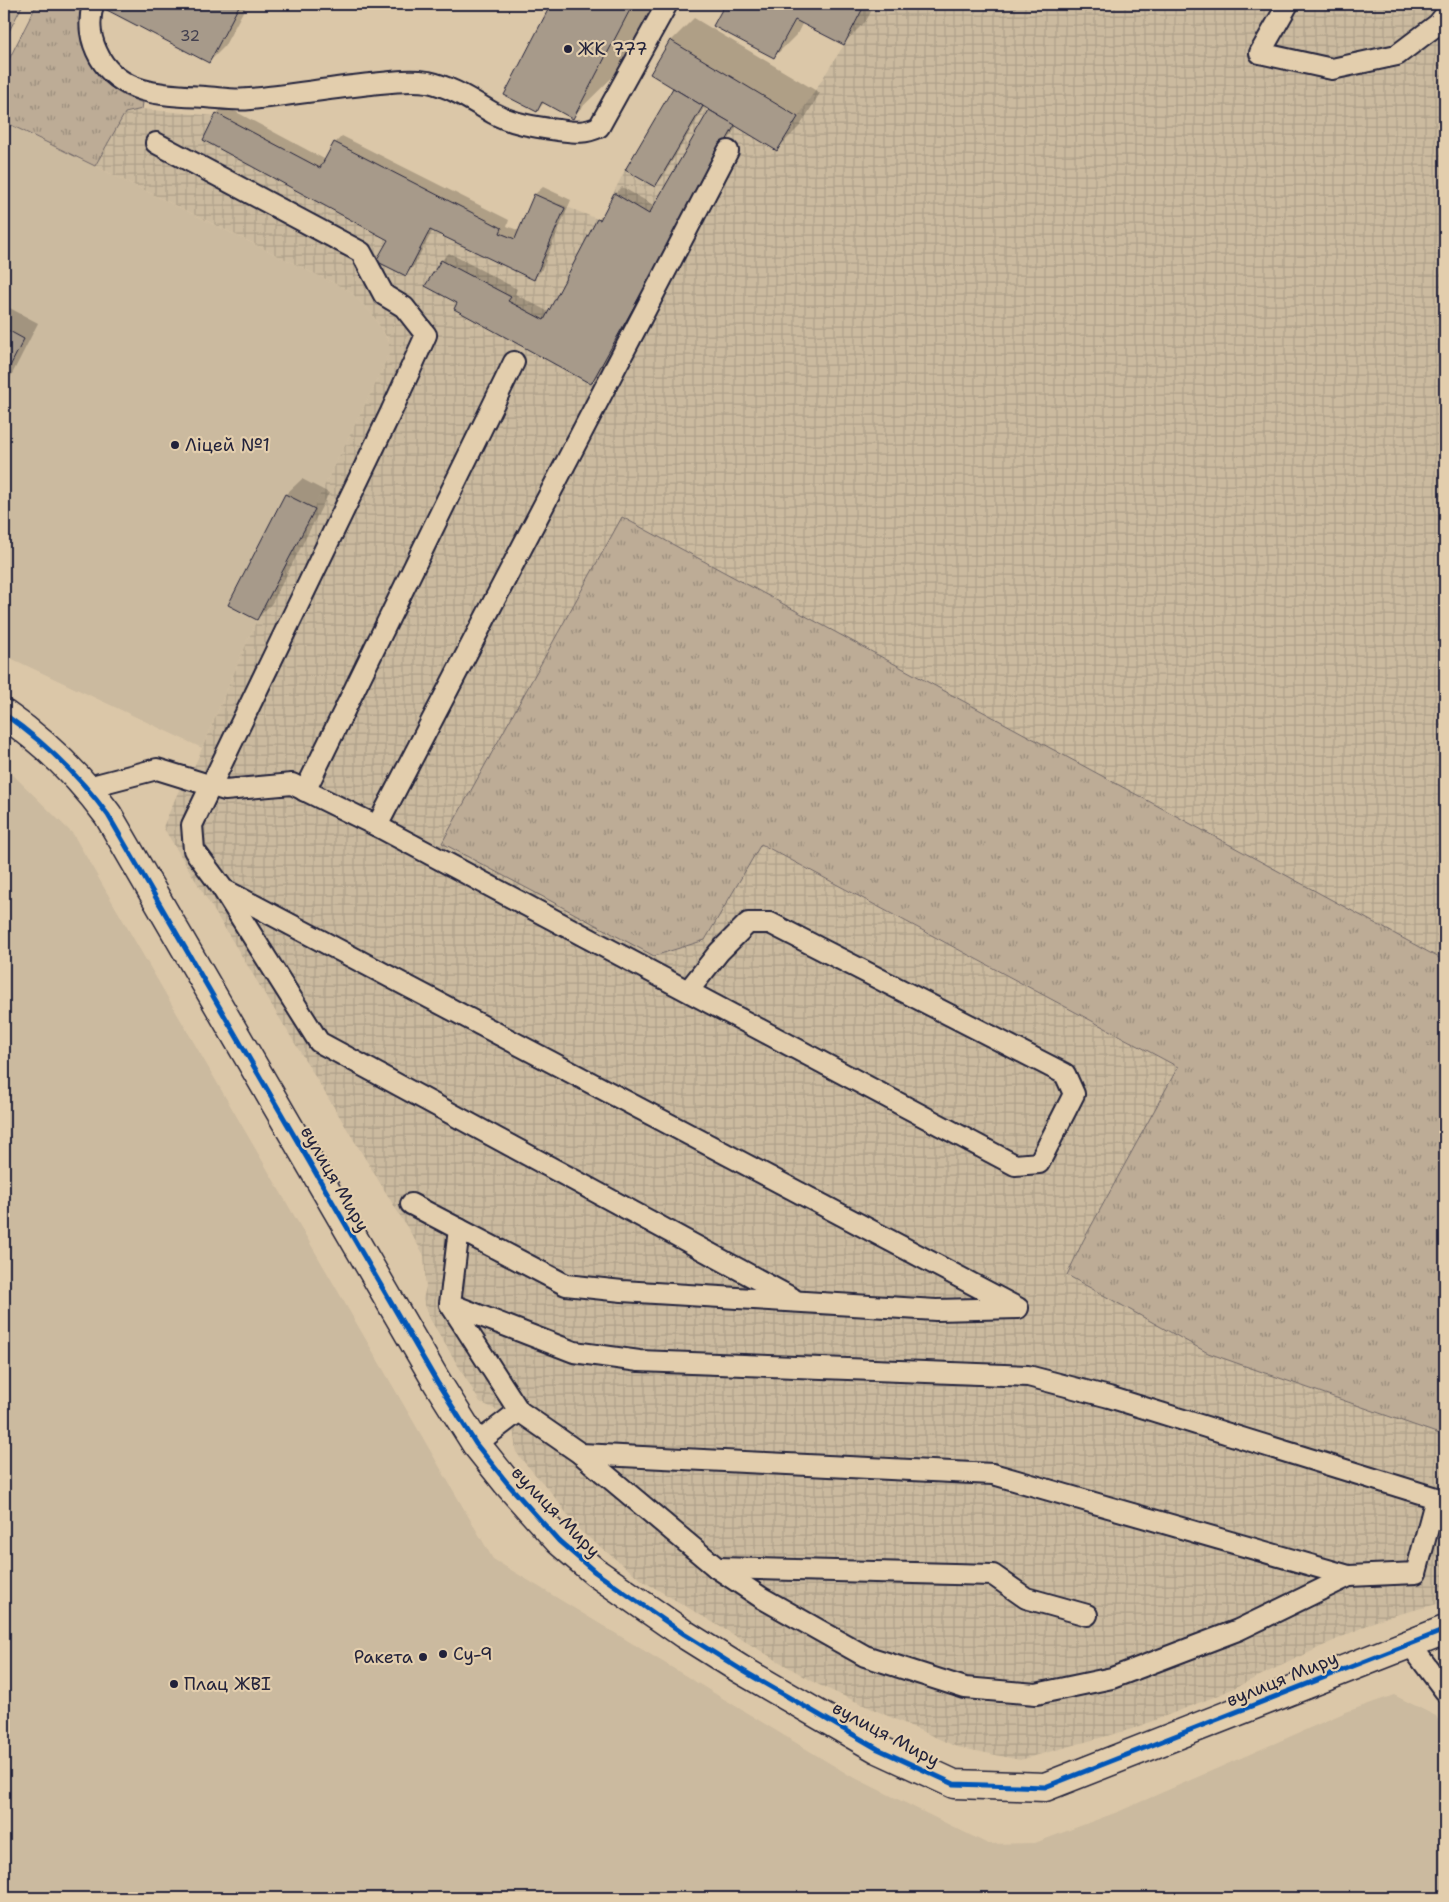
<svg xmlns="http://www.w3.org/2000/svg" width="1449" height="1902" font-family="'Shantell Sans',sans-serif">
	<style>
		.built { fill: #cbba9f }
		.industrial { fill: url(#industrial-grid) }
		.grass { fill: url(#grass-tufts); stroke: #706768 }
		.shadow { fill: #0003 }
		.building { fill: #a79a8a; stroke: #22223b }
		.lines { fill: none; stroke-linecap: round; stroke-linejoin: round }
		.lane-casing { stroke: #22223b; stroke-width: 24 }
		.secondary-casing { stroke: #22223b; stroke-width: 31 }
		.lane { stroke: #e3cead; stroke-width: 20 }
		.secondary { stroke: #e3cead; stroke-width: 28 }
		.cycleway-casing { stroke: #e3cead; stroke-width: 8 }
		.cycleway { stroke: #0057b8; stroke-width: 5 }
		.poi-dot { fill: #22223b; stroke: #e3cead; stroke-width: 2 }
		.labels { text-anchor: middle; stroke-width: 4.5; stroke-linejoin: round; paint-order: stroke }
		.number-label { font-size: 15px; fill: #43404f }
		.poi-label { font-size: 18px; fill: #22223b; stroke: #e3cead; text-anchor: start }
		.street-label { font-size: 18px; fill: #22223b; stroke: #e3cead }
	</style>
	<defs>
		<pattern id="industrial-grid" width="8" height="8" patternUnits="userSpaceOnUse" patternTransform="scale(1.25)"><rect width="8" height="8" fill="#cbba9f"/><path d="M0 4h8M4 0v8" fill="none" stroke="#aea08a"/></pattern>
		<pattern id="grass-tufts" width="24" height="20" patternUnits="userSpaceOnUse" patternTransform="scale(1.25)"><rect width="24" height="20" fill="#bdac96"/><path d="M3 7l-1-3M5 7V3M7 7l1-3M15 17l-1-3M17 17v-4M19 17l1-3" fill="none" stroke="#998c7c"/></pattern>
	</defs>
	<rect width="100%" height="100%" fill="#dbc7a8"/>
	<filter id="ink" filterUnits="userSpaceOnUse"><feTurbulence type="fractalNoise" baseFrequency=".02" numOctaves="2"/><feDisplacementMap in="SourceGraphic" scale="10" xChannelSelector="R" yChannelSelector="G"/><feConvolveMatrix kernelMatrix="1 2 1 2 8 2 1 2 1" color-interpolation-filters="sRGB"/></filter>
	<g filter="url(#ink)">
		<!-- built -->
		<g class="built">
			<path d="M11,125l339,166 21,21 18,30v12l-12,27 -123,245 -52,122 -198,-93v-517z"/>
			<path d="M4,766l69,68 420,725 356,216 139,69 47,-1 85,-32 226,-99 48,-17 42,21 9,16v166h-1441z"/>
		</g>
		<!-- industrial -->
		<path class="industrial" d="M855,4h590v957l-823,-443 83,422 55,-96 419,224 -96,173 -16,34 141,78 237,83v166l-65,17 -161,76 -87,34 -112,31 -63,-13 -140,-63 -174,-103 -64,-51 -29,-39 -26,-29 -8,-10 -2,-18 -15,-23 -19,-9 -50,-83 -7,-20 3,-12 -2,-32 -261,-428 22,-51 10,-11 59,-139 123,-245 12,-27v-13l-18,-29 -21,-21 -255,-125 30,-53 17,-4 73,7 1,-3 104,55 14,-26 168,86 -1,5 14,6 19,-45 66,26 25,-50 48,-82 104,62 67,-105 19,-37z"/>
		<!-- grass -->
		<g class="grass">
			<path d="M4,4h19l-19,37z"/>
			<path d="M37,4h48c-12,33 5,72 36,90 6,4 15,6 22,9l-1,6 -17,4 -30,53 -84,-41 -7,13v-69z"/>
			<path d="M622,517l823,444v475l-237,-83 -141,-78 16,-34 95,-174 -417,-223 -56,96 -51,16 -212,-113z"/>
		</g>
		<!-- shadow -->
		<g class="shadow">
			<path d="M109,4h138l-23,43 -15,15 -102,-54z"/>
			<path d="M553,4h110l-24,47 -67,66 -27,-15 -9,9 -31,-17z"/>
			<path d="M727,4h148l-9,17 -23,23 -40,-22 -6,12 -23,23 -59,-31z"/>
			<path d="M694,18l126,75 -20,33 -23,23 -40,-24 -139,250 -7,7 -164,-96 15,-26 7,-7 68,36 -2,5 34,18 49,-92 7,-7 10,-19 7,-7 33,19 56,-97 -6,-3 -43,72 -8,8 21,-98 -4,-47z"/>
			<path d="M225,106l101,54 9,-17 7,-7 167,84 -2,6 13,5 15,-37 8,-7 28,13 -30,71 -7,7 -101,-48 -20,37 -7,8 -16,-36 -185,-100 12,-26z"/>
			<path d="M4,305l34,18 -34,67z"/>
			<path d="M302,479l27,14 -57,110 -15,16 -28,-14 57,-111z"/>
			<path d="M4,1265l4,50 -4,4z"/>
		</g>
		<!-- building -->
		<g class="building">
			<path d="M108,4h132l-31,59 -104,-54z"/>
			<path d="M551,4h82l-60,115 -31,-17 -5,10 -33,-17z"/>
			<path d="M725,4h130l8,4 -19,37 -49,-25 -21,38 -61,-32z"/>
			<path d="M670,40l128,77 -21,34 -127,-77z"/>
			<path d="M673,88l30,18 -48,81 -30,-17z"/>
			<path d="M709,110l26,15 -144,259 -137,-75 3,-6 -32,-17 16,-26 70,37 -3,4 36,19 53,-101 3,1 14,-27 35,21z"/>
			<path d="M216,113l104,55 14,-26 168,86 -2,5 15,6 19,-45 31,14 -31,72 -104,-50 -24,46 -30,-15 12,-21 -185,-100z"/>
			<path d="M4,328l20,11 -20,39z"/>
			<path d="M285,494l30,15 -58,111 -29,-15z"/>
		</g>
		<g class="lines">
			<defs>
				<g id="lane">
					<path d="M93,4c-5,20 -3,36 7,54 22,38 67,37 105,39 15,1 31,4 45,2 41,-4 81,-11 121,-15 19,-2 38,-5 57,-2 24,5 44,19 65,31 20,11 43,14 65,17 17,2 25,4 41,-3l68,-123"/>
					<path d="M1288,4l-28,49 72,16 65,-14 41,-31 7,-9"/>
					<path d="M156,143l205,109 23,43 20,12 22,28 -35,77 -199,413 2,25 29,39 795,419 -82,2 -314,-19 -56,-6 -155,-81"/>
					<path d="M88,787l69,-18 68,21 67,-6 85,42 638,339 24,-2 35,-69 -9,-20 -295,-151h-22l-29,29 -31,39"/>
					<path d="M305,791l209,-429"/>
					<path d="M377,826l351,-675"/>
					<path d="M224,891l95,151 473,256"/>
					<path d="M459,1229l-9,75 124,48 65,9 389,15 81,21 327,101 -20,75 -67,3 -356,-102 -412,-20 -62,-43"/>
					<path d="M450,1304l69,107 -43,33"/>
					<path d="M581,1454l136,114 45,30 103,58 100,32 71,6 76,-16 126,-48 111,-54"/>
					<path d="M717,1568l276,7 33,23 61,17"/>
					<path d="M1409,1643l36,48"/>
				</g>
				<path id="secondary" d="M4,714c39,27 76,63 104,101l329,567 39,62 32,40 51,57 36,31 89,62 56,35 138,80 76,35 91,3 400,-157"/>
			</defs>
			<!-- lane casing -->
			<use href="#lane" class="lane-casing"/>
			<!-- secondary casing -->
			<use href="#secondary" class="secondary-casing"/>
			<!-- lane -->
			<use href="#lane" class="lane"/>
			<!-- secondary -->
			<use href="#secondary" class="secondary"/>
			<defs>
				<path id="cycleway" d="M4,714c39,27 76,63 104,101l329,567 39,62 32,40 51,57 36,31 89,62 56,35 138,80 76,35 91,3 400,-157"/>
			</defs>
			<!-- cycleway casing -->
			<use href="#cycleway" class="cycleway-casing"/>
			<!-- cycleway -->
			<use href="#cycleway" class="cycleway"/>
		</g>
	</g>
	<!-- markers -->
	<g class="poi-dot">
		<circle cx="568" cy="49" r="5"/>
		<circle cx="175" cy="445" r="5"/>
		<circle cx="443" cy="1654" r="5"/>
		<circle cx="423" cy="1657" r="5"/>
		<circle cx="174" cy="1684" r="5"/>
	</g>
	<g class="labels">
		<!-- number labels -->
		<g class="number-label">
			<text x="190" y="41">32</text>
		</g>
		<!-- poi labels -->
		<g class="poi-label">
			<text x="578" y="55">ЖК 777</text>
			<text x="185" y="451">Ліцей №1</text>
			<text x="453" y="1660">Су-9</text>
			<text x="413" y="1663" text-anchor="end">Ракета</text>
			<text x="184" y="1690">Плац ЖВІ</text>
		</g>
		<!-- street labels -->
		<g class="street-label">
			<text transform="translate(335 1179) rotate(60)" y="6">вулиця Миру</text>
			<text transform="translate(556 1512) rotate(46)" y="6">вулиця Миру</text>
			<text transform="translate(1282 1679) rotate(-22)" y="6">вулиця Миру</text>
			<text transform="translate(886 1734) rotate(28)" y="6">вулиця Миру</text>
		</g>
	</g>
	<!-- margin -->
	<rect width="1449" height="1902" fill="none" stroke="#e3cead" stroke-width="20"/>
	<rect x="10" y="10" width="1429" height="1882" fill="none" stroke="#22223b" stroke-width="2" filter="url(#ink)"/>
</svg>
